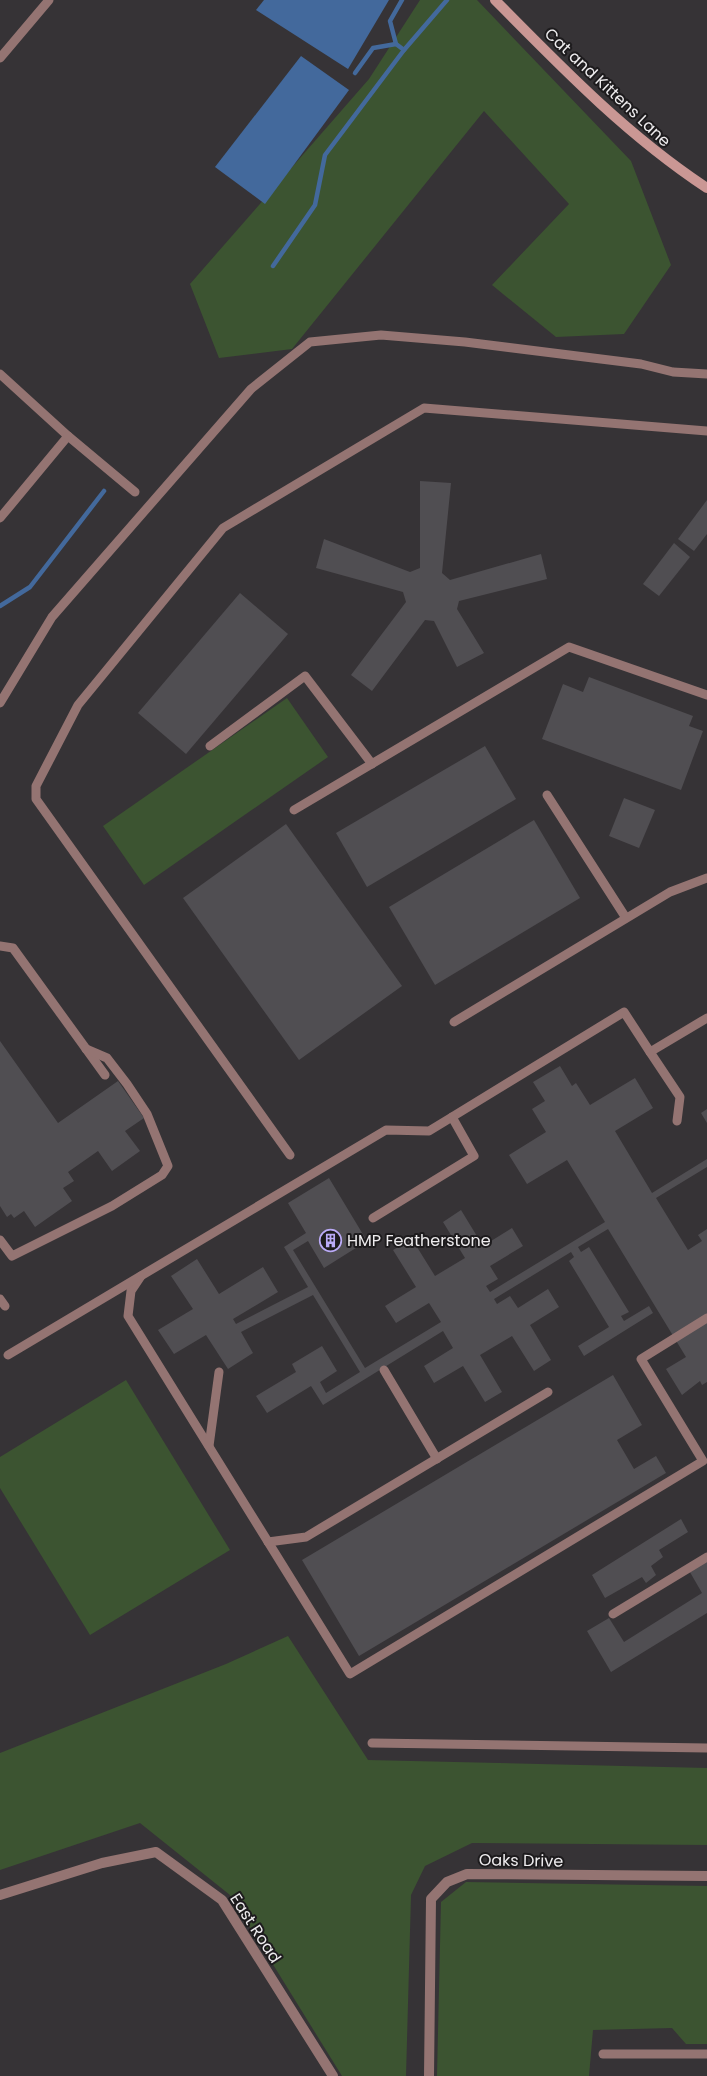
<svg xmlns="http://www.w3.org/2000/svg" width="707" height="2076" font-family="Poppins,sans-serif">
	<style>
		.green { fill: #3c5431 }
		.water { fill: #43699c }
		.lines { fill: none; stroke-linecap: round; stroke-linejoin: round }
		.stream { stroke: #43699c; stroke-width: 4.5 }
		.building { fill: #504e52 }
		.lane { stroke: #947472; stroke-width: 9 }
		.street { stroke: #947472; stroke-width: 10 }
		.secondary { stroke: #ca9794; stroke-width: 10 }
		.labels { text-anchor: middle; stroke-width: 4; stroke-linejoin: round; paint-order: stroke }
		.street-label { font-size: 16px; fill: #eeecee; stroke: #1d1b1d }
		.poi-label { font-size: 16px; fill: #eeecee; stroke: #1d1b1d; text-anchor: start }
	</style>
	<rect width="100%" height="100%" fill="#363336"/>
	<!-- green -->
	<g class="green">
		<path d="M420,0h57l154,161 40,104 -47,69 -68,3 -64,-52 77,-81 -85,-93 -192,238 -73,9 -29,-74 179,-205z"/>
		<path d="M287,698l41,59 -184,128 -41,-59z"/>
		<path d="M126,1380l104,170 -140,85 -90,-147v-31z"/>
		<path d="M288,1636l80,124 339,8v77l-235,-2 -47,23 -14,29 -5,181h-64l-112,-181 -90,-72 -140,47v-117l226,-89z"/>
		<path d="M466,1882l241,4v158h-21l-14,-16 -79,2 -4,46h-152l4,-174z"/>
	</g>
	<!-- water -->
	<g class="water">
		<path d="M264,0h125l-41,69 -92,-59z"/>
		<path d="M301,56l48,34 -84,114 -50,-37z"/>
	</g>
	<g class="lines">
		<!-- stream -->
		<g class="stream">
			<path d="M402,0l-12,21 6,23 8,6"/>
			<path d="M355,73l18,-25 23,-4"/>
			<path d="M273,266l42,-61 10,-50 79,-105 43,-50"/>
			<path d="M0,606l30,-19 74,-96"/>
		</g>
	</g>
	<!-- building -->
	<g class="building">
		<path d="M420,481l31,2 -9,90 8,7 91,-26 6,25 -88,22 -2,8 27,44 -27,14 -23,-46 -9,-1 -53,71 -21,-16 55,-73 -3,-10 -87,-24 8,-29 86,33 10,-4z"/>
		<path d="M707,500v34l-13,17 -16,-12z"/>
		<path d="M674,543l16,14 -31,39 -16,-12z"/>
		<path d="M240,593l48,41 -102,120 -48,-41z"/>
		<path d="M589,677l104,39 -4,10 14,5 -22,59 -139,-51 21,-55 20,8z"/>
		<path d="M485,746l31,53 -149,88 -31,-54z"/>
		<path d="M624,798l31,12 -16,38 -30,-12z"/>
		<path d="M534,820l46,78 -145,87 -46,-78z"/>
		<path d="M286,824l116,162 -103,74 -116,-162z"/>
		<path d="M0,1041l58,82 60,-42 26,37 -19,13 15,20 -28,20 -14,-20 -30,21 6,9 -11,7 9,13 -37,26 -11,-16 -10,7 -3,-4 -4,3 -7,-11z"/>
		<path d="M560,1066l12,20 4,-3 14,22 45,-27 18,30 -38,23 37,62 55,-34v8l-51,31 32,52 14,-9 -4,-6 9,-6v153l-5,3 -2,-4 -18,14 -16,-26 20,-12 -78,-128 -30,18 3,5 8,-5 40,65 -8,4 3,5 25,-15 4,7 -69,43 -6,-10 31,-19 -40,-66 5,-4 -3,-5 -77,47 3,5 13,-8 8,12 30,-19 11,18 -29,18 21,35 -17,11 -22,-35 -32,19 22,37 -17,10 -22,-36 -29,17 -10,-17 29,-18 -10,-17 -120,74 -12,-19 -44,27 -11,-17 40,-24 -4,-8 30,-18 15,25 -17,11 6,11 34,-21 -47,-77 -72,37 12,21 -25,16 -22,-34 -32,19 -16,-24 35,-21 -22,-33 26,-17 22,35 44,-27 15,25 -45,27 3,5 72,-37 -24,-40 22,-14 -18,-30 41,-25 38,63 -43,27 -16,-27 -15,9 72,118 76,-46 -12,-19 -33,20 -11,-17 31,-19 -23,-37 19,-11 23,37 30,-18 -22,-36 18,-12 22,36 29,-18 11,18 -33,20 8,13 -12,7 4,6 115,-70 -38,-62 -40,24 -18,-29 37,-23 -14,-23 13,-8 -12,-19z"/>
		<path d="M707,1109v14l-6,-10z"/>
		<path d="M613,1375l29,50 -25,15 17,29 22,-13 10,17 -307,183 -57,-96z"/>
		<path d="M681,1519l7,13 -29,18 4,7 -12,9 5,9 -10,8 -4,-6 -37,21 -13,-23z"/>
		<path d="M707,1559v54l-96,59 -24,-41 22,-13 15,24 78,-49 -15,-26z"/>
	</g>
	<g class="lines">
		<!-- lane -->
		<g class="lane">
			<path d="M0,58l49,-58"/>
			<path d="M0,374l68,62 -68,82"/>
			<path d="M68,436l67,56"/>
			<path d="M0,703l52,-86 199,-228 59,-47 71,-7 84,7 176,22 32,8 34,2"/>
			<path d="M210,746l95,-70 67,88"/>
			<path d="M547,795l79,123"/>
			<path d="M294,810l275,-163 138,48"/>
			<path d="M0,946l13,2 92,127"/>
			<path d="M454,1022l216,-130 37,-14"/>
			<path d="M650,1052l30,45 -3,24"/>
			<path d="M452,1117l172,-105 26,40 57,-34"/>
			<path d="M290,1155l-254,-356v-13l42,-81 145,-177 201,-120 283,23"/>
			<path d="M0,1240l12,16 100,-50 50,-31 6,-9 -21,-52 -20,-30 -20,-26 -21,-9"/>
			<path d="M141,1276l-10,15 -3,25 222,358 353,-213 -62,-102 66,-41"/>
			<path d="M0,1299l5,7"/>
			<path d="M8,1355l378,-225 43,1 23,-14 22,39 -101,62"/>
			<path d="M384,1370l53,89"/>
			<path d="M209,1446l10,-74"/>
			<path d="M268,1542l38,-5 242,-145"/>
			<path d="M613,1614l94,-57"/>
			<path d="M372,1743l335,5"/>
			<path d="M603,2054h104"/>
		</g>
		<!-- street -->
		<g class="street">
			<path d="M0,1895l102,-32 54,-11 66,48 111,176"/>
			<path d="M429,2076l2,-177 16,-17 20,-8 240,2"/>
		</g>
		<!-- secondary -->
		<path class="secondary" d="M495,0c67,68 133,136 212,188"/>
	</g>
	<!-- icons -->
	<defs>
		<symbol id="building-ring" viewBox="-11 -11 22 22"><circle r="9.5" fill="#1d1b1d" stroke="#baaaf6" stroke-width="1.5"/><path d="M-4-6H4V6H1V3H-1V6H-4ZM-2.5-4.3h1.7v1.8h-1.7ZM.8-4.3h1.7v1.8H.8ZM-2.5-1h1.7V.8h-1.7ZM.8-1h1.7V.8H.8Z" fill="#baaaf6"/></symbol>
	</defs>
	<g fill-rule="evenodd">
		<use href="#building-ring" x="318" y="1228" width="25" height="25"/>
	</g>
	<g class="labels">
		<!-- street labels -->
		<g class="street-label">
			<text transform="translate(608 87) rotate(43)" y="6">Cat and Kittens Lane</text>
			<text transform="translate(521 1860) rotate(1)" y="6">Oaks Drive</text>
			<text transform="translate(256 1928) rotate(57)" y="6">East Road</text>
		</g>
		<!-- poi labels -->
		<g class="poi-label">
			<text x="347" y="1246">HMP Featherstone</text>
		</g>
	</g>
</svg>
